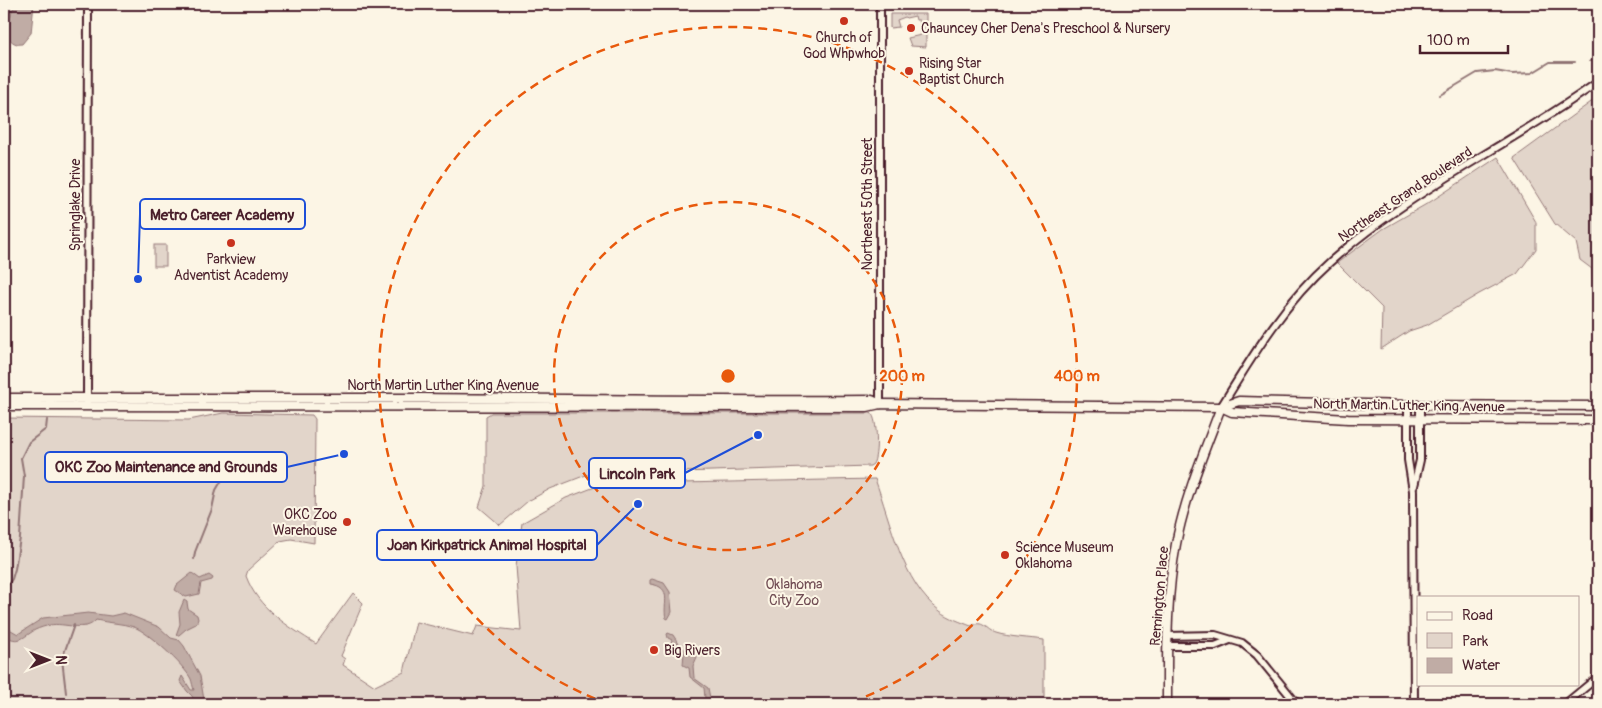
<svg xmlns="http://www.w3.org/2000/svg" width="1602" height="708" font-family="Pangolin,sans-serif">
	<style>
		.green { fill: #e2d5ca; stroke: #967a7a }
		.water { fill: #c0aca5; stroke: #917474 }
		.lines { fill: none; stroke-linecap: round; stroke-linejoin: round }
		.stream { stroke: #917474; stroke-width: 2 }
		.tertiary-casing { stroke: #4a1f2b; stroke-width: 10 }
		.secondary-casing { stroke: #4a1f2b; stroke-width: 11 }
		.tertiary { stroke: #fcf5e5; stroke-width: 6 }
		.secondary { stroke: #fcf5e5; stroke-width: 8 }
		.ring { fill: none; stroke: #e8590c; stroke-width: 2.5; stroke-dasharray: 9 6 }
		.poi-dot { fill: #c8321e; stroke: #fcf5e5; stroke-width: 2 }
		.labels { text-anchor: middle; stroke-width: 4; stroke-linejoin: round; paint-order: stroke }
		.poi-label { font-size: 14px; fill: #4a1f2b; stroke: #fcf5e5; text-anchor: start }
		.street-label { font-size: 14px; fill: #4a1f2b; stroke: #fcf5e5 }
		.park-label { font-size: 14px; fill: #704c53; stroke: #fcf5e5 }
		.centre { fill: #e8590c; stroke: #fcf5e5; stroke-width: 2.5 }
		.ring-label { font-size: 15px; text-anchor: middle; font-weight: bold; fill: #e8590c; stroke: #fcf5e5; stroke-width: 4; stroke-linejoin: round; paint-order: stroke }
		.leader { fill: none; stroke: #1d4ed8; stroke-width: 2 }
		.callout-dot { fill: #1d4ed8; stroke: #fcf5e5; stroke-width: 2 }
		.callout { fill: #fcf5e5; stroke: #1d4ed8; stroke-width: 2 }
		.callout-label { font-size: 15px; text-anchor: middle; font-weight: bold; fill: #4a1f2b }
	</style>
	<rect width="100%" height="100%" fill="#fcf5e5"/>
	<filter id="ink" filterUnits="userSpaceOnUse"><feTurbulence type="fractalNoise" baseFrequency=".02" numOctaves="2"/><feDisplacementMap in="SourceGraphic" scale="10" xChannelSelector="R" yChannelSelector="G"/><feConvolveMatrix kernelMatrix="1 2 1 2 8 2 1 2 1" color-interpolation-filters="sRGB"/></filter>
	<g filter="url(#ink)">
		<!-- green -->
		<g class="green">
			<path d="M890,14h36v33l-15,-1 -3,-8 13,-3 -2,-6 3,-1 -3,-8h-3l-1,-4 -9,2 -1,-1 -8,3 2,7 -9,1z"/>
			<path d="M1598,97v212l-4,1 -2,-41 -12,-9 -4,-18 -21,-18 -41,-66z"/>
			<path d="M1498,157l38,65v27l-19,25 -38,20 -52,31 -18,6 -28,18 1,-41 -45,-45 46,-34 47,-27z"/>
			<rect x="154" y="245" width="12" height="21"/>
			<path d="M223,413l89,2 3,4 -1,124 -23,-4 -11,2 -32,29 -2,6c12,33 42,50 70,68l37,-51 10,10 -22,53 4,3 -2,6 32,21 29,-14 12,-50 57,14 4,-10 44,5 -5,-65 6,-43 44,-25 29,-11 36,-3 244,-5c16,43 27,104 65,132 9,7 21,11 31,15 12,-7 15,4 25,7 12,4 35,5 48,7v64h-1040v-286l185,2z"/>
			<path d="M491,413h380c7,6 7,43 2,51l-3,2 -284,9 -36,14 -22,12 -28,24 -21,-18 7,-21v-70z"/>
		</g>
		<!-- water -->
		<g class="water">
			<path d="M16,4h18l-3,29 -9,11c-8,1 -11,-3 -16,-9l6,-25z"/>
			<path d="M192,573l8,6 9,-4 4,3 -1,2 -11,3 -2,11 -13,3 -11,-7 2,-5z"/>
			<path d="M652,579l12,4 6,9 2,20 -4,7 -2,-1c-4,-14 8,-31 -16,-34v-4z"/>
			<path d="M184,600l3,2 1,7 9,6 1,4 -2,5 -10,5 -7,6h-3l4,-11 -1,-12z"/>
			<path d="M88,613l23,3 13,-3 35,14 12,11 8,2 5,6 16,30 4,24 5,3 32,1h-45l-4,-8 -5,-5 -7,-10 2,-5 9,14h3c-1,-3 -2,-8 -3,-11 -7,-14 -43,-47 -57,-52 -12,-4 -26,-4 -38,-7 -10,13 -32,2 -46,5 -4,1 -11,3 -15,5 -12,7 -16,15 -31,5v-9l14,8 25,-16z"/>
			<path d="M668,633l5,2c3,5 10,15 15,16l3,4 2,-3h2l2,5 -4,9 1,12 14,10 2,10h-5l-1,-10 -14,-11 -1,-9 -6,-3 1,-13 -6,-8h-2l-5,4 -1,-3 2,-5 -4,-2 -1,-4z"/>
		</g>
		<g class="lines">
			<!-- stream -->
			<g class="stream">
				<path d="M33,5l14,-1"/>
				<path d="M4,10h8"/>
				<path d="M1590,61l8,-1"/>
				<path d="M1440,95l37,-22 18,-2 17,3 20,-1 18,-11h25"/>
				<path d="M194,559l1,-7 17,-43 4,-19 9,-15"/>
				<path d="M4,606l3,-20 5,-7 3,-10 5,-31 4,-62 -3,-18 8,-16 17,-13 1,-9"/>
				<path d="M66,693l-4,-34 12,-34"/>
			</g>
			<defs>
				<g id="tertiary">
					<path d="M87,402l1,-398"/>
					<path d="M880,404v-400"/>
					<path d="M1408,405v55l5,31 1,213"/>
					<path d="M1221,407c32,-52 63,-104 109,-145 80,-72 182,-118 268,-180"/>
					<path d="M1414,486l6,-26v-55"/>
					<path d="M1167,636l48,-1 27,8 15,12 40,49"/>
					<path d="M1167,646h48l15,-6"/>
					<path d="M1565,704l33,-27"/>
				</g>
				<g id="secondary">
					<path d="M4,398c139,0 279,-1 419,0 149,1 299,3 449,2l8,4"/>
					<path d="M4,406l863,1 13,-3 341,3 18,-6 169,4 190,1"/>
					<path d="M1221,407l11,5 116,7 250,1"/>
					<path d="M1167,704c0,-53 -1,-107 9,-160 9,-47 28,-92 45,-137"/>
				</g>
			</defs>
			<!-- tertiary casing -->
			<use href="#tertiary" class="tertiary-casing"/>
			<!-- secondary casing -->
			<use href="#secondary" class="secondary-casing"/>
			<!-- tertiary -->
			<use href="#tertiary" class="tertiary"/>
			<!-- secondary -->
			<use href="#secondary" class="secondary"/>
		</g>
	</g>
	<!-- distance rings -->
	<g class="ring">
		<circle cx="728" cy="376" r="174"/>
		<path d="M609 704A349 349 0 1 1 847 704"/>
	</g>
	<!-- markers -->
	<g class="poi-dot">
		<circle cx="844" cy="21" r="5"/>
		<circle cx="911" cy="28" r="5"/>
		<circle cx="909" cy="71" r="5"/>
		<circle cx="231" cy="243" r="5"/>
		<circle cx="347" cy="522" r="5"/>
		<circle cx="1005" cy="555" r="5"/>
		<circle cx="654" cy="650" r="5"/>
	</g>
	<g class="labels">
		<!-- poi labels -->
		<g class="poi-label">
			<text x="921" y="33">Chauncey Cher Dena's Preschool &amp; Nursery</text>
			<text x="844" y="42" text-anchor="middle">Church of<tspan x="844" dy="16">God Whpwhob</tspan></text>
			<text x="919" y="68">Rising Star<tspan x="919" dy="16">Baptist Church</tspan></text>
			<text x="231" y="264" text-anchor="middle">Parkview<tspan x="231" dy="16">Adventist Academy</tspan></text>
			<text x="337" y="519" text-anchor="end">OKC Zoo<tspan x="337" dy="16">Warehouse</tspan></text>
			<text x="1015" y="552">Science Museum<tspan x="1015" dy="16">Oklahoma</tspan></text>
			<text x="664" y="655">Big Rivers</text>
		</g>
		<!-- street labels -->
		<g class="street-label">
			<text transform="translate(1405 194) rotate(-34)" y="5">Northeast Grand Boulevard</text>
			<text transform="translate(867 204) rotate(-90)" y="5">Northeast 50th Street</text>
			<text transform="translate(75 205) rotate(-90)" y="5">Springlake Drive</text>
			<text x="443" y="390">North Martin Luther King Avenue</text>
			<text transform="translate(1409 405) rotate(1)" y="5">North Martin Luther King Avenue</text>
			<text transform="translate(1159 596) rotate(-85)" y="5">Remington Place</text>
		</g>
		<!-- park labels -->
		<g class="park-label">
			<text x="794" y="589">Oklahoma<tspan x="794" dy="16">City Zoo</tspan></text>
		</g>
	</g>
	<circle cx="728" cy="376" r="8" class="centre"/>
	<g class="ring-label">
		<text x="902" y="381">200 m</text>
		<text x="1077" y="381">400 m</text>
	</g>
	<!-- callouts -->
	<path class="leader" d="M138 279L140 214M344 454L287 467M758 435L685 473M638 504L597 545"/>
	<g class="callout-dot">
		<circle cx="138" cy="279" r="5"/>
		<circle cx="344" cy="454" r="5"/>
		<circle cx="758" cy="435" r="5"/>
		<circle cx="638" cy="504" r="5"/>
	</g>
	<g class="callout">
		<rect x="140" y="199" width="165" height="30" rx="5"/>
		<rect x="45" y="452" width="242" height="30" rx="5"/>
		<rect x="589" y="458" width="96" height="30" rx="5"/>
		<rect x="377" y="530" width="220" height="30" rx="5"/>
	</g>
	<g class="callout-label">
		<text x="222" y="220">Metro Career Academy</text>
		<text x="166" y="472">OKC Zoo Maintenance and Grounds</text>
		<text x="637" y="479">Lincoln Park</text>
		<text x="487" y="550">Joan Kirkpatrick Animal Hospital</text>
	</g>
	<!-- margin -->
	<rect width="1602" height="708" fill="none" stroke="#fcf5e5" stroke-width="20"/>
	<rect x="10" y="10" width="1582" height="688" fill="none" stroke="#4a1f2b" stroke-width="2" filter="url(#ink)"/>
	<!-- legend -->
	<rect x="1417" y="596" width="162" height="90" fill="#fcf5e5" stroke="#b59f9b"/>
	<rect x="1427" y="612" width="25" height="8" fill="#fcf5e5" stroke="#b59f9b"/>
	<text x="1462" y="620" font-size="15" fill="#4a1f2b">Road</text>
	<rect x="1427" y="633" width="25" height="15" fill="#e2d5ca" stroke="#b59f9b"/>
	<text x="1462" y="646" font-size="15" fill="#4a1f2b">Park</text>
	<rect x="1427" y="658" width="25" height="15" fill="#c0aca5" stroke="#b59f9b"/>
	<text x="1462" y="670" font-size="15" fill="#4a1f2b">Water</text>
	<!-- north arrow -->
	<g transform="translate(48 660) rotate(90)" stroke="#fcf5e5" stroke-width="4" paint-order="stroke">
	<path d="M0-4L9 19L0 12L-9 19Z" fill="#4a1f2b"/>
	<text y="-8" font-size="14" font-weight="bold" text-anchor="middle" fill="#4a1f2b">N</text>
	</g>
	<!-- scale -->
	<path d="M1420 45v8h88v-8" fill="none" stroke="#4a1f2b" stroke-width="2.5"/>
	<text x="1427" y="45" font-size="15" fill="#4a1f2b" stroke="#fcf5e5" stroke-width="4" paint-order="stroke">100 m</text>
</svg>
